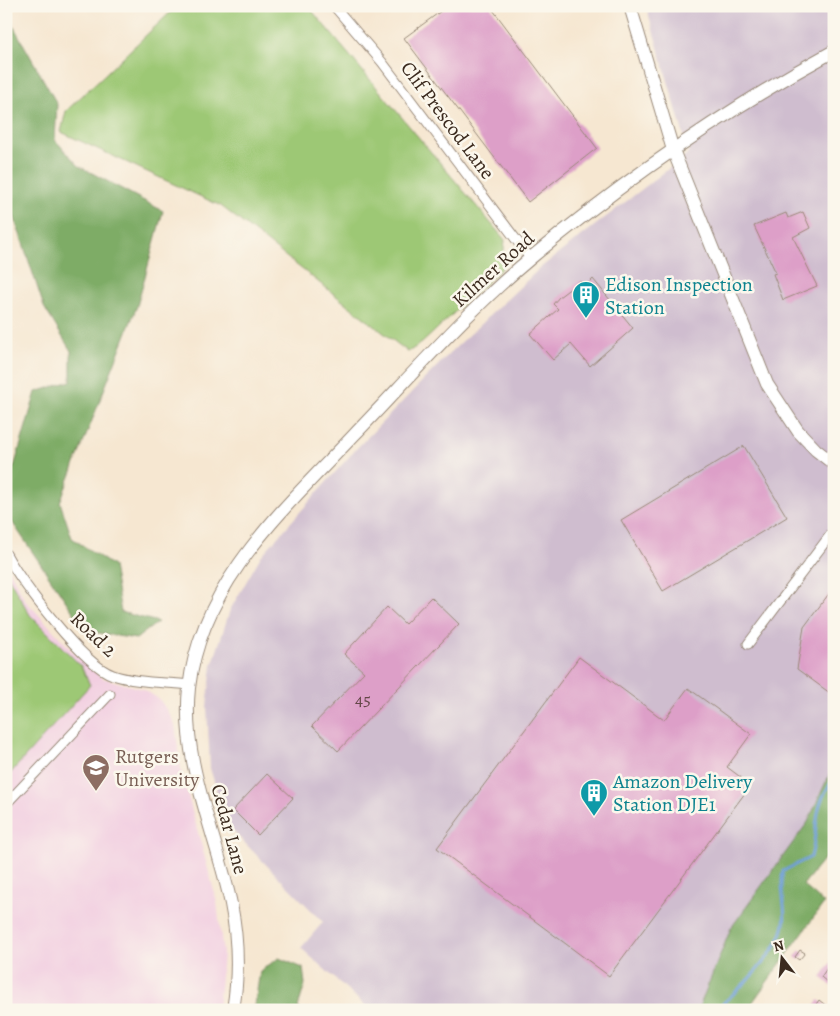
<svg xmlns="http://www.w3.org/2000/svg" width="840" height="1016" font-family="Alegreya,serif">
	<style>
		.built { fill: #f2cfe1 }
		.industrial { fill: #cfbdcf }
		.green { fill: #9dc874; stroke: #6c7949 }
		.forest { fill: #7eac66; stroke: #5c6b42 }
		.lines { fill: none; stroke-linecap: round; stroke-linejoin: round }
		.stream { stroke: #6d9ed7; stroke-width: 3 }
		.building { fill: #dd9fc8 }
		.street-casing { stroke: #988878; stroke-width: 11 }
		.secondary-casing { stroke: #988878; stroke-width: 14 }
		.street { stroke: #fff; stroke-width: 9 }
		.secondary { stroke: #fff; stroke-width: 12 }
		.labels { text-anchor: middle; stroke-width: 5; stroke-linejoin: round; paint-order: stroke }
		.number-label { font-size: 18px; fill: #644748 }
		.street-label { font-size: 20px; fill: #3b2a1e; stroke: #fbf7ec }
		.culture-label { font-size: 20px; fill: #0d838f; stroke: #fbf7ec; text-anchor: start }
		.education-label { font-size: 20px; fill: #785e54; stroke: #fbf7ec; text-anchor: start }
	</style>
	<rect width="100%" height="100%" fill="#fbf7ec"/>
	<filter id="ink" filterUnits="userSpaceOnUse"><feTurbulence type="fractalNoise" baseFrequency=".02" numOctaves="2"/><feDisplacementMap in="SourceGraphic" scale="10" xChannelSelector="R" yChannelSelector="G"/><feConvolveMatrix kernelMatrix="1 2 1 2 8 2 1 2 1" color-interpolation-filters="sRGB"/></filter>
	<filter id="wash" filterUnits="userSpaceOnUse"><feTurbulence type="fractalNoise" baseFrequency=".0096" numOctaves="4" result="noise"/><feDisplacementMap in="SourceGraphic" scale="20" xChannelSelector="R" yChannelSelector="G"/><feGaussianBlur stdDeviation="1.12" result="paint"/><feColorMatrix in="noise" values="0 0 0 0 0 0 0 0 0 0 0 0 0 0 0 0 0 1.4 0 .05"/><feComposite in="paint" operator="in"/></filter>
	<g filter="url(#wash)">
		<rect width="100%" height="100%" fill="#f6e7d1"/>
		<!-- built -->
		<path class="built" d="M6,564l20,37 47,51 29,26 41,11 16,10 10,14 6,12 6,45 36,132 6,52 -5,56h-212z"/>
		<!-- industrial -->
		<path class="industrial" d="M646,6h188v758l-26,58 -77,106 -33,82h-328l-69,-62 22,-26 -96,-97 -17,-57 -3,-62 5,-40 18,-56 31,-54 95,-107 94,-96 90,-85 149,-115z"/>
		<!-- green -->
		<g class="green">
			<path d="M177,6h131l197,234 -3,28 -80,75 -14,9 -187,-146 -160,-74 5,-21z"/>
			<path d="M6,573l24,42 51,51 9,19 -84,93z"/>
		</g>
		<!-- forest -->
		<g class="forest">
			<path d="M6,13l51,91 -2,36 24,26 84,45 -26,95 -77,196 12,36 41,28 8,46 37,10 -22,17 -50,-8 -80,-118v-38l8,-8 22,-75 35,-11v-30l-27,-44 -32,-97 -6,-1z"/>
			<path d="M834,764v83l-31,38 21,18 -77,107h-49l33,-82 77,-106z"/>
			<path d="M279,958l24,10 2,16 -7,23 3,3h-47l6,-39z"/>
		</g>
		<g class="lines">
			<!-- stream -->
			<path class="stream" d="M715,1010c22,-18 65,-58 69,-86 3,-17 -5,-35 -1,-53l28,-14c8,-30 1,-51 23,-78"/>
		</g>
		<g id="blocks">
			<!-- building -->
			<g class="building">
				<path d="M448,6h42l107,142 -69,54 -124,-164z"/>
				<path d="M803,212l7,16 -17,9 24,49 -34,14 -10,-26 3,-1 -22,-47 32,-13 2,5z"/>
				<path d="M593,279l40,49 -43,38 -19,-22 -18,16 -23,-26 28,-25 -5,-5 6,-7 21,-16 5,6z"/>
				<path d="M744,446l43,71 -124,74 -42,-71z"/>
				<path d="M834,587v109l-37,-27 7,-42z"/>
				<path d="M431,597l28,27 -121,127 -26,-25 52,-54 -20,-18 43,-47 18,17z"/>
				<path d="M579,657l85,63 24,-32 63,46 -24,33 24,18 -142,191 -172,-128z"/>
				<path d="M267,774l26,24 -35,37 -25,-25z"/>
				<path d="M800,950l5,3 -6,7 -4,-3z"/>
				<path d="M834,958v30l-13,-11z"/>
				<path d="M819,1000l10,8 -2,2h-15z"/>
			</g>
		</g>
	</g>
	<g filter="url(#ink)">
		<use href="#blocks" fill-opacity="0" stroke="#988878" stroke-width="1"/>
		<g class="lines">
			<defs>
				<g id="street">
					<path d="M334,6l48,56 148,196"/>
					<path d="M6,554c16,29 77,111 107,121 24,8 51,7 77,10"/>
					<path d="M748,644l86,-114"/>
					<path d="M6,804l104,-110"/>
				</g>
				<g id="secondary">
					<path d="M630,6l43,144 94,234 31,47 18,19 18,14"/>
					<path d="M233,1010c6,-36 5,-71 -2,-106 -15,-72 -50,-141 -42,-216 12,-106 96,-180 165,-253 58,-60 114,-125 178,-178 94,-78 195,-148 302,-206"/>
				</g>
			</defs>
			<!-- street casing -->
			<use href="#street" class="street-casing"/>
			<!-- secondary casing -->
			<use href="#secondary" class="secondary-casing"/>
			<!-- street -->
			<use href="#street" class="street"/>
			<!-- secondary -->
			<use href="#secondary" class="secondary"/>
		</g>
	</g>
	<!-- icons -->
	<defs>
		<symbol id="building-pin" viewBox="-11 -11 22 30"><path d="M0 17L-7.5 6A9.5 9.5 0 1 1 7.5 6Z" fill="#0f9aa8" stroke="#fbf7ec"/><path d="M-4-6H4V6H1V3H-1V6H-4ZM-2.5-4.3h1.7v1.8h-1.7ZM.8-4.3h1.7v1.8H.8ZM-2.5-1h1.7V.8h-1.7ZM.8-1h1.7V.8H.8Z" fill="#fff"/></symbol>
		<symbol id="university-pin" viewBox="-11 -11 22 30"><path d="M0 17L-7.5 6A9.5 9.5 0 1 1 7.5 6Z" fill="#8d6e63" stroke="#fbf7ec"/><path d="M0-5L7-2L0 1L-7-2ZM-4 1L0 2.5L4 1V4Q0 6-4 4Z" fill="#fff"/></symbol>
	</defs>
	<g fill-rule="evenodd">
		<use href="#building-pin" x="570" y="279" width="32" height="43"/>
		<use href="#university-pin" x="80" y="752" width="32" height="43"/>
		<use href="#building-pin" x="578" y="777" width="32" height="43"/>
	</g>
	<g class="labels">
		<!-- number labels -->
		<g class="number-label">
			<text x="363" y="705">45</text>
		</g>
		<!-- street labels -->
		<g class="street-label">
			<text transform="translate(448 120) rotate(53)" y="7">Clif Prescod Lane</text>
			<text transform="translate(493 269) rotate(-42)" y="7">Kilmer Road</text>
			<text transform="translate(94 634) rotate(44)" y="7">Road 2</text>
			<text transform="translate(230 829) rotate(75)" y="7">Cedar Lane</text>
		</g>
		<!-- culture labels -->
		<g class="culture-label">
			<text x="605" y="291">Edison Inspection<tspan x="605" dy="23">Station</tspan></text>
			<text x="613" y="788">Amazon Delivery<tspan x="613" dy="23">Station DJE1</tspan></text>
		</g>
		<!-- education labels -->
		<g class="education-label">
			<text x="115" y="763">Rutgers<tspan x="115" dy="23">University</tspan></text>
		</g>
	</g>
	<!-- margin -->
	<rect width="840" height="1016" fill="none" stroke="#fbf7ec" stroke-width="25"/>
	<!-- north arrow -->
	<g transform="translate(782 958) rotate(344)" stroke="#fbf7ec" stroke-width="4" paint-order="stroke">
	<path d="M0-4L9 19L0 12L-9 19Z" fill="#3b2a1e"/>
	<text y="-8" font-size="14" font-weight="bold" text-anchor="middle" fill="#3b2a1e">N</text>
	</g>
</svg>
